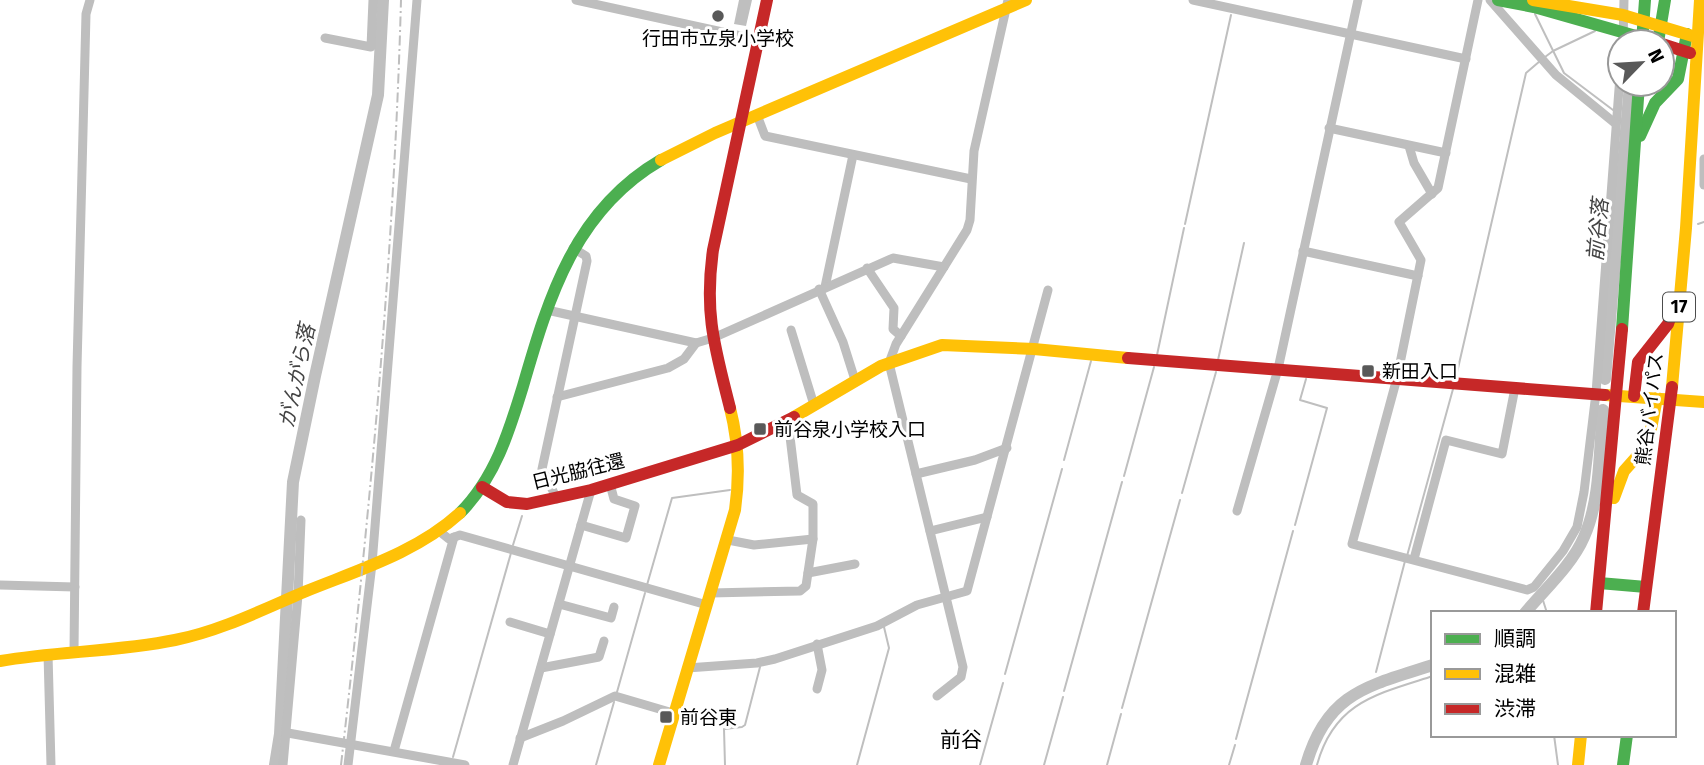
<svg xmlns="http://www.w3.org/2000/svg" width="1704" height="765" font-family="'Fira Sans','Noto Sans JP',sans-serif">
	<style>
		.water { fill: #bfbfbf }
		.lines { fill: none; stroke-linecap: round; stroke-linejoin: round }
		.stream { stroke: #bfbfbf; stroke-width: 2 }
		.river { stroke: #bfbfbf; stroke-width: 12 }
		.street { stroke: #bebebe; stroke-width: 9 }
		.fast { stroke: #4caf50; stroke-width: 12 }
		.slow { stroke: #ffc107; stroke-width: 12 }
		.jam { stroke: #c62828; stroke-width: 12 }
		.rail { stroke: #bebebe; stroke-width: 2; stroke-dasharray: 10 3.5 2 3.5; stroke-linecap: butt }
		.poi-dot { fill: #595959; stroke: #fff; stroke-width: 2.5 }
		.labels { text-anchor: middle; stroke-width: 6; stroke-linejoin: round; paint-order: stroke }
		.shield { fill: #fff; stroke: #4c4c4c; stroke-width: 2 }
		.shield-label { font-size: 18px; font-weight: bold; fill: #000 }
		.poi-label { font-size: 19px; fill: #000; stroke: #fff; text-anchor: start }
		.street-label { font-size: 19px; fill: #000; stroke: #fff }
		.water-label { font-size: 21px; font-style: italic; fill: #444; stroke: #fff }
		.neighbourhood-label { font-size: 21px; fill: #000; stroke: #fff }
	</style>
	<rect width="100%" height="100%" fill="#fff"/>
	<!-- water -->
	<path class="water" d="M739,0h13l-6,26 -12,-2z"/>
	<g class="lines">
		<!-- stream -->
		<g class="stream">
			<path d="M1535,14l29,59 49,37"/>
			<path d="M1545,57l8,-6 42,-20"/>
			<path d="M1185,224l46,-209"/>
			<path d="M1698,224l6,-2"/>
			<path d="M1615,264l6,-3"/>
			<path d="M1157,355l27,-127"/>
			<path d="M1218,360l26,-117"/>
			<path d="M1456,377l70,-304 14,-12"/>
			<path d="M1064,460l27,-99"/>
			<path d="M1124,476l30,-109"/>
			<path d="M1182,493l34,-121"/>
			<path d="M1295,525l32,-117 -27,-8 6,-21"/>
			<path d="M513,545l9,-29"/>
			<path d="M1407,556l46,-167"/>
			<path d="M647,585l25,-87 58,-8"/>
			<path d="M1541,594l6,19"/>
			<path d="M1376,672l29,-111"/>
			<path d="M1005,674l57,-205"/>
			<path d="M1064,691l58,-209"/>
			<path d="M617,692l28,-99"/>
			<path d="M1122,708l58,-208"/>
			<path d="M1554,735l4,30"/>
			<path d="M1236,739l57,-208"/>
			<path d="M453,757l58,-204"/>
			<path d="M596,765l18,-63"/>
			<path d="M725,765l-1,-36 18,-2 3,-2 15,-58"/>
			<path d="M857,765l32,-117 -5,-21"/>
			<path d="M980,765l23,-82"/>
			<path d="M1044,765l19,-68"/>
			<path d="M1107,765l14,-51"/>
			<path d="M1229,765l6,-20"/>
			<path d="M1317,765c17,-63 60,-71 116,-89"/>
		</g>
		<!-- river -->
		<g class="river">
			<path d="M1605,379l25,-295"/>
			<path d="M1525,613c20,-24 47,-48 59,-76 17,-38 15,-87 19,-127"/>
			<path d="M275,765l5,-31 13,-252 22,-106 63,-281 5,-95"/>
			<path d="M1306,765c21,-73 62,-79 127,-100"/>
		</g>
		<!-- street -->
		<g class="street">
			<path d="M576,0l183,40"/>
			<path d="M1193,0l273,59"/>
			<path d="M1478,0l-40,188 -39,34 22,38 -24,118 -45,166 175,46 7,-3 29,-36 14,-24 7,-35 12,-99 24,-317"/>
			<path d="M1490,0l66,75 60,49"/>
			<path d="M325,38l46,9 2,-47"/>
			<path d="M1623,42l1,-42"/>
			<path d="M757,115l8,21 206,43"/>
			<path d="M1329,128l117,25"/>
			<path d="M1409,146l5,17 18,31"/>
			<path d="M1704,159v26"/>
			<path d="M1303,251l115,25"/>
			<path d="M867,268l27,40 -1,21 8,7"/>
			<path d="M825,287l28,-132"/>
			<path d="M819,289l24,53 12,38"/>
			<path d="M547,310l149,33 17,-5 180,-80 51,9"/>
			<path d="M791,330l23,75"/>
			<path d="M557,397l111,-29 16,-9 12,-16"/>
			<path d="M916,474l59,-14 32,-12"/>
			<path d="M557,499l-15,-30 45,-208 -1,-5 -13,-8"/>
			<path d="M1237,511l41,-142 80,-369"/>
			<path d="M581,525l45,13 9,-32 -21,-7 -4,-15"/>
			<path d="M439,531l10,8 11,-4 247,70"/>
			<path d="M930,531l57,-14"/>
			<path d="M728,540l26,5 59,-6"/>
			<path d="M1414,559l32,-119 56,14 13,-66"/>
			<path d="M808,573l47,-9"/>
			<path d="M0,585l75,2"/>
			<path d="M711,593l89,-2 6,-5 7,-47v-35l-16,-9 -9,-75"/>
			<path d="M559,604l52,14 3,-11"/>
			<path d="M510,622l40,12"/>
			<path d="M817,644l5,26 -5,19"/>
			<path d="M74,652l3,-285 9,-353 4,-14"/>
			<path d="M48,654l3,111"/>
			<path d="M541,668l58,-11 5,-16"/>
			<path d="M687,668l70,-5 18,-4 102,-33 40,-21 50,-14 81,-301"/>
			<path d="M937,696l24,-19 2,-10 -74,-304 7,-19 71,-114 3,-10 4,-69 34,-151"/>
			<path d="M288,733l177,32"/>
			<path d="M520,738l43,-17 52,-25 58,17"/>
			<path d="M394,751l60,-214"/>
			<path d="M283,765l15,-170 3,-75"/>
			<path d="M348,765l24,-201 45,-564"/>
			<path d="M513,765l78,-275"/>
		</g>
		<!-- fast -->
		<g class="fast">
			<path d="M1498,0l36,7 123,35"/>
			<path d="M1642,42l3,-42"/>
			<path d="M1658,42l7,-42"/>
			<path d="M1640,136l15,-33 23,-24 9,-45"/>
			<path d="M1622,329l17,-245"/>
			<path d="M460,513c35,-35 49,-81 63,-127 26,-90 52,-176 138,-226"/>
			<path d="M1599,583l47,4"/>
			<path d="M1623,765l4,-30"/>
		</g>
		<!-- slow -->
		<g class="slow">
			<path d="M1533,0l90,15 73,22"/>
			<path d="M661,160l54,-27 311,-133"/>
			<path d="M1672,387l14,-159 14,-228"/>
			<path d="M1605,395l99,7"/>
			<path d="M794,417l87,-51 61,-21 92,4 94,9"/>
			<path d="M1614,498l10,-27 24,-27 9,-46"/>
			<path d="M0,661c58,-10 117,-9 175,-21 45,-9 87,-30 129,-48 54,-22 112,-39 156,-79"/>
			<path d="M659,765l76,-255c5,-35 4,-67 -5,-102"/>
			<path d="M1578,765l3,-30"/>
		</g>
		<!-- jam -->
		<g class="jam">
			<path d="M1662,44l28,9"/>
			<path d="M1128,358l477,37"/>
			<path d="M1634,396l4,-34 30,-38 6,-17"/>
			<path d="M730,408c-15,-60 -26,-94 -17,-158l54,-250"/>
			<path d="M482,487l25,15 20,2 64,-14 147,-45 56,-28"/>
			<path d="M1596,613l26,-284"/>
			<path d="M1643,613l29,-226"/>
		</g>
		<!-- rail -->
		<path class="rail" d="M341,765c29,-254 53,-509 60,-765"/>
	</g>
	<!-- markers -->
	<g class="poi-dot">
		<circle cx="718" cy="16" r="7"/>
		<rect x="1361" y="364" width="14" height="14" rx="3.5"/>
		<rect x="753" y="422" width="14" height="14" rx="3.5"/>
		<rect x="659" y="710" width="14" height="14" rx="3.5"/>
	</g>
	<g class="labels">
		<!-- shield labels -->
		<rect class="shield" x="1663" y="292.5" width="32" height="29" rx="5"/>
		<g class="shield-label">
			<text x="1679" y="313">17</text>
		</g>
		<!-- poi labels -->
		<g class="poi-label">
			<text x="718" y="45" text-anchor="middle">行田市立泉小学校</text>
			<text x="1382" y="378">新田入口</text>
			<text x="774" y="436">前谷泉小学校入口</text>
			<text x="680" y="724">前谷東</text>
		</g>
		<!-- street labels -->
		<g class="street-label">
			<text transform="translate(1649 409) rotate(-83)" y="7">熊谷バイパス</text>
			<text transform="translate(578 471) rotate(-14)" y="7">日光脇往還</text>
		</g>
		<!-- water labels -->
		<g class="water-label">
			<text transform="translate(1598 230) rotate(-85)" y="7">前谷落</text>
			<text transform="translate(297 376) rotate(-78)" y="7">がんがら落</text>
		</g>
		<!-- neighbourhood labels -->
		<g class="neighbourhood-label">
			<text x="961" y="747">前谷</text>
		</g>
	</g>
	<!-- legend -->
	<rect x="1431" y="611" width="245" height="126" fill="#ffffff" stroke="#999999" stroke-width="2"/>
	<rect x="1445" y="634" width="35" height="10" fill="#4caf50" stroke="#999999" stroke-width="2"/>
	<text x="1494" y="646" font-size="21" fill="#000000">順調</text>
	<rect x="1445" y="669" width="35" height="10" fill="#ffc107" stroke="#999999" stroke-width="2"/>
	<text x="1494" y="681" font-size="21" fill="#000000">混雑</text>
	<rect x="1445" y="704" width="35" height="10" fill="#c62828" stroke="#999999" stroke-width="2"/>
	<text x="1494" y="716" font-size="21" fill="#000000">渋滞</text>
	<!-- north arrow -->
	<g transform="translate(1641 63) rotate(65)"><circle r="33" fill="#ffffff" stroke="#999999" stroke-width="2"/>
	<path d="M0-5L12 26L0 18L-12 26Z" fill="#595959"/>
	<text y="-10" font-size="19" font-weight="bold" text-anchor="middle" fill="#000000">N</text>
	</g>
</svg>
